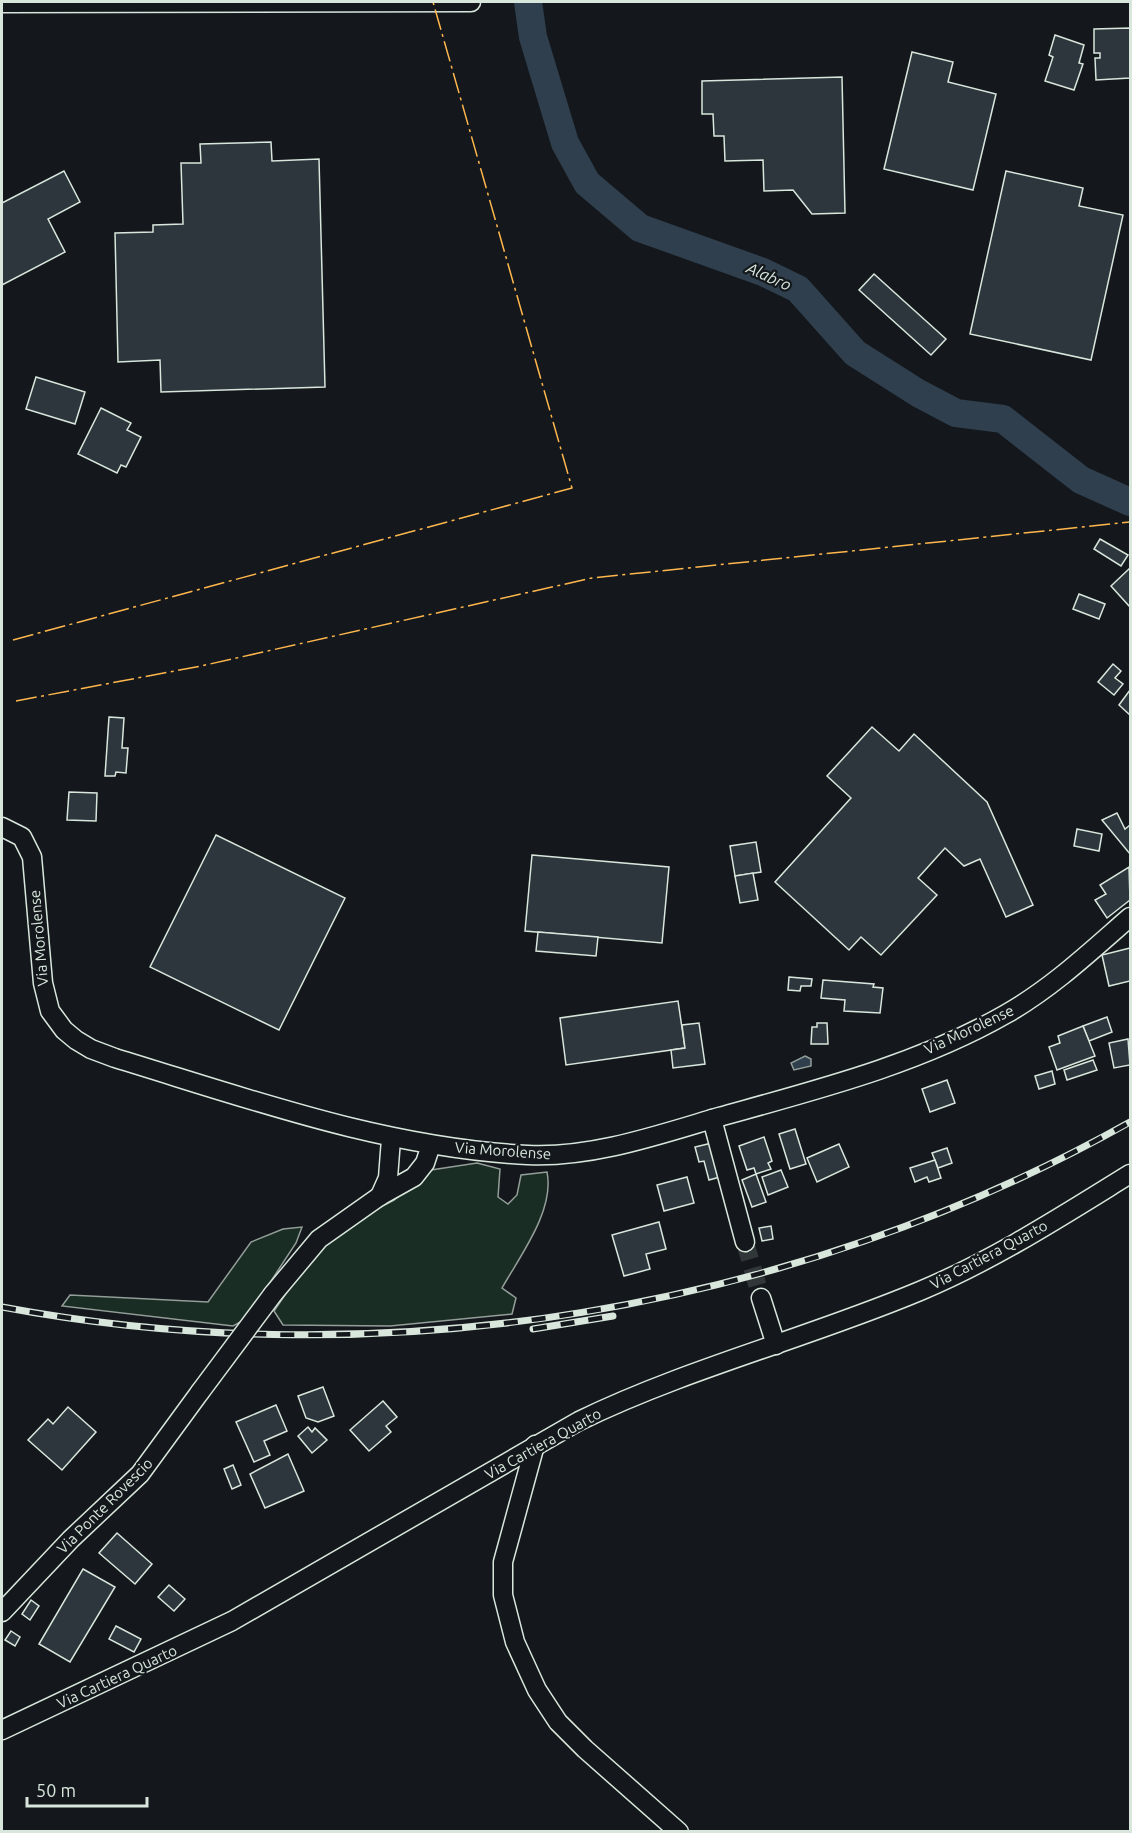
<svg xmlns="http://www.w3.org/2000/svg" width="1132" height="1833" font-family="Ubuntu,sans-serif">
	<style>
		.green { fill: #1a2d24; stroke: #939e99; stroke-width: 1.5 }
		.water { fill: #2f3f4d; stroke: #939e99; stroke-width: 1.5 }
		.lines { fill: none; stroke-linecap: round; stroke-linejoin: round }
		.river { stroke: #2f3f4d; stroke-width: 28 }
		.building { fill: #2c363c; stroke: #d8e6dc; stroke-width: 1.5 }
		.minor-tunnel { stroke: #313739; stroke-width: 18; stroke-dasharray: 18 9; stroke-linecap: butt }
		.minor-casing { stroke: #d8e6dc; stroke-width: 21 }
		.minor { stroke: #14181c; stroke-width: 18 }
		.rail-casing { stroke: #d8e6dc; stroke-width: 7 }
		.rail { stroke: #14181c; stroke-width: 4.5; stroke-dasharray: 14; stroke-linecap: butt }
		.minor-bridge-casing { stroke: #d8e6dc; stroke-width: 21; stroke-linecap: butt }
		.minor-bridge { stroke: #14181c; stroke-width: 18 }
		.power { stroke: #ffb74d; stroke-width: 1.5; stroke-dasharray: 21 4.5 3 4.5; stroke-linecap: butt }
		.labels { text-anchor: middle; stroke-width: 4.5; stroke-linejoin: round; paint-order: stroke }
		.street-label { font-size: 15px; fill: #d8e6dc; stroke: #14181c }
		.water-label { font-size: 16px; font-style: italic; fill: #d8e6dc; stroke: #14181c }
	</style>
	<rect width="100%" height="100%" fill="#14181c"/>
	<!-- green -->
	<g class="green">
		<path d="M477,1163l23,6 -2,28 10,7 9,-9 4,-20 26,-3c8,38 -27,84 -45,116l14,10 -4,16 -122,12 -107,-1 -9,-14 37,-54 35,-32 48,-25 37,-30z"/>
		<path d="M302,1227l-6,16 -50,76 -13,7 -171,-20 8,-11 138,7 43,-60 32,-13z"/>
	</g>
	<!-- water -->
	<path class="water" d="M805,1056l6,3v7l-17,4 -3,-7z"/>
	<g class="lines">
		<!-- river -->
		<path class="river" d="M528,2l5,35 32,106 22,40 53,45 123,44 35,17 57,64 63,40 38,20 47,6 78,61 49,22"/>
	</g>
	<!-- building -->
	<g class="building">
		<path d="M1130,28v50l-34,2 -1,-22h5v-5h-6v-24z"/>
		<path d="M1055,35l29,10 -5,18 4,1 -9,26 -29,-9 8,-24 -4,-2z"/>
		<path d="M912,52l41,10 -5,20 48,12 -23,96 -89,-21z"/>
		<path d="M842,77l3,136 -33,1 -19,-24 -29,1 -1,-31 -38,1 -1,-25h-10l-1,-22h-11v-33z"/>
		<path d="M271,142l1,19 47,-2 6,228 -164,5 -1,-32 -42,2 -3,-129 38,-1v-7l30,-1 -2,-61h20l-1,-19z"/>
		<path d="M64,171l16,31 -32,17 17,33 -63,33v-82z"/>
		<path d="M1006,171l77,17 -4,18 44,9 -32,145 -121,-26z"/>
		<path d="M874,274l72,65 -15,16 -72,-65z"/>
		<path d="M36,377l49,15 -10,32 -49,-15z"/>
		<path d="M101,408l30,15 -4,7 14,7 -15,30 -5,-2 -4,8 -39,-19z"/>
		<path d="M1100,539l28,16 -7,11 -27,-17z"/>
		<path d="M1130,568v39l-19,-21z"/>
		<path d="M1079,594l26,10 -6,15 -26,-10z"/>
		<path d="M1113,664l8,7 -6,7 8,6 -9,11 -16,-13z"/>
		<path d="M1130,690v25l-11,-10z"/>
		<path d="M109,717l15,1 -2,30h6l-2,25 -10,-1 -1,4h-10z"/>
		<path d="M872,727l27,24 15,-17 73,68 46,103 -27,12 -26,-58 -16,7 -19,-18 -27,30 19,17 -56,60 -20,-18 -12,13 -74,-68 76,-84 -24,-22z"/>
		<path d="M69,792l28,1 -1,28 -29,-1z"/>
		<path d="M1117,813l8,16 5,-4v29l-28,-34z"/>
		<path d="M1077,829l25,5 -3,17 -25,-5z"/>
		<path d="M216,835l129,63 -66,132 -129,-63z"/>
		<path d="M756,842l5,30 -26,4 -5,-30z"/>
		<path d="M532,855l137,12 -7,76 -137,-12z"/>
		<path d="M1129,867l1,33 -23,18 -12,-18 11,-6 -6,-9z"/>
		<path d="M753,873l5,27 -18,3 -5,-27z"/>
		<path d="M538,932l60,5 -2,19 -60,-5z"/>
		<path d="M1130,948v33l-21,5 -7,-31z"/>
		<path d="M789,977l23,2 -1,7h-10l-1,5 -12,-1z"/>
		<path d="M823,980l51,4 -1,3 10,1 -3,25 -36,-2 1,-11 -24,-2z"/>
		<path d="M678,1001l7,47 -119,17 -6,-47z"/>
		<path d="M1107,1017l5,15 -23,9 -6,-15z"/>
		<path d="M699,1023l6,41 -32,4 -2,-18 14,-2 -3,-23z"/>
		<path d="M817,1023h10l1,21h-17l1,-17h5z"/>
		<path d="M1083,1026l12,30 -38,14 -8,-23 11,-4 -2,-7z"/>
		<path d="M1128,1039l2,26 -16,3 -5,-25z"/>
		<path d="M1093,1060l4,10 -30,10 -3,-10z"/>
		<path d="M1052,1071l3,13 -16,5 -4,-13z"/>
		<path d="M947,1080l8,23 -25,9 -8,-23z"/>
		<path d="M795,1129l11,35 -16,5 -11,-35z"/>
		<path d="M764,1137l8,24 -4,2 3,6 -15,5 -2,-6 -7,2 -8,-24z"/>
		<path d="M712,1143l8,34 -11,3 -5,-19 -5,1 -4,-15z"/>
		<path d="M839,1144l10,23 -32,15 -10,-24z"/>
		<path d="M947,1148l5,15 -14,5 -6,-15z"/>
		<path d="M935,1160l6,18 -12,4 -2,-5 -12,5 -5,-14z"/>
		<path d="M781,1170l7,17 -20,8 -6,-18z"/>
		<path d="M756,1174l10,28 -14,5 -10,-27z"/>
		<path d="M687,1177l7,26 -30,8 -7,-26z"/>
		<path d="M659,1222l7,27 -20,5 4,15 -26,7 -12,-41z"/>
		<path d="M771,1226l2,13 -11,2 -3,-13z"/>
		<path d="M323,1387l11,29 -16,6 -12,-4 -8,-22z"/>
		<path d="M383,1401l14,16 -11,9 5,6 -22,19 -19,-21z"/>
		<path d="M276,1405l11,26 -23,10 6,14 -16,7 -18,-40z"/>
		<path d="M68,1407l28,25 -34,38 -34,-30 20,-21 5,5z"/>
		<path d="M308,1427l4,5 3,-4 12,12 -15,13 -14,-17z"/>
		<path d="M288,1454l16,37 -39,17 -15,-34z"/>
		<path d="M233,1465l8,20 -9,4 -8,-20z"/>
		<path d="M117,1533l35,31 -17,20 -36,-31z"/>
		<path d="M83,1569l32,18 -45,75 -31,-18z"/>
		<path d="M169,1585l16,14 -11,12 -16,-14z"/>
		<path d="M31,1600l8,6 -9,14 -8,-6z"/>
		<path d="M116,1626l25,13 -7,13 -25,-13z"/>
		<path d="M11,1631l9,6 -5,9 -10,-6z"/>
	</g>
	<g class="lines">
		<!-- minor-tunnel -->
		<path class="minor-tunnel" d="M745,1242l16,56"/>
		<defs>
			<g id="minor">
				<path d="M2,3l469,-1"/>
				<path d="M2,827l20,10 10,20 11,126 7,28 14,19 12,10 15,9 24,9c135,41 270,90 413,97 64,3 130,-20 191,-38 97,-27 200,-53 287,-103 46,-26 85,-63 124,-97"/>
				<path d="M712,1119l33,123"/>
				<path d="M380,1196l8,-18 3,-39"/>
				<path d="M273,1294l46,-55 61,-43 34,-19 11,-14 6,-18"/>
				<path d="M761,1298l15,47"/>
				<path d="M535,1445l-32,117v33l12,47 22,48 21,32 27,27 94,83"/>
				<path d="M2,1612l69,-73 69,-65 60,-82"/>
				<path d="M2,1730l230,-109 347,-200c109,-53 229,-83 341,-130 74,-31 142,-75 210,-117"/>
			</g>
		</defs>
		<!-- minor casing -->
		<use href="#minor" class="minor-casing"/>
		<!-- minor -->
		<use href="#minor" class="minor"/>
		<defs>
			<g id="rail">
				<path d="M2,1307c382,71 789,5 1128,-185"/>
				<path d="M533,1329l80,-13"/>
			</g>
		</defs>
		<!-- rail casing -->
		<use href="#rail" class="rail-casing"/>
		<!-- rail -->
		<use href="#rail" class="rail"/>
		<defs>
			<path id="minor-bridge" d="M200,1392l73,-98"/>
		</defs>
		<!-- minor-bridge casing -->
		<use href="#minor-bridge" class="minor-bridge-casing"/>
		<!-- minor-bridge -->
		<use href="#minor-bridge" class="minor-bridge"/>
		<!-- power -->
		<g class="power">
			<path d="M13,640l559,-152 -139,-486"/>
			<path d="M16,701l185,-35 391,-88 538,-56"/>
		</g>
	</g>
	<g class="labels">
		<!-- street labels -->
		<g class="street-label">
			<text transform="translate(39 938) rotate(-95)" y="5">Via Morolense</text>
			<text transform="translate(969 1030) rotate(-25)" y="5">Via Morolense</text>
			<text transform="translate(503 1151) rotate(4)" y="5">Via Morolense</text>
			<text transform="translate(989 1255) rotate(-28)" y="5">Via Cartiera Quarto</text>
			<text transform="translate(543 1444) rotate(-29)" y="5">Via Cartiera Quarto</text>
			<text transform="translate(105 1506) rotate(-45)" y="5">Via Ponte Rovescio</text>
			<text transform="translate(117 1677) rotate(-25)" y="5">Via Cartiera Quarto</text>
		</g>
		<!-- water labels -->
		<g class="water-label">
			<text transform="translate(769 276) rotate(24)" y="6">Alabro</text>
		</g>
	</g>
	<!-- border -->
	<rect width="1132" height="1833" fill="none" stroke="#d8e6dc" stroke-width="6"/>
	<!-- scale -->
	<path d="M27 1797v9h120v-9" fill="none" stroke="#d8e6dc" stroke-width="3"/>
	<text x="36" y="1797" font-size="18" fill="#d8e6dc" stroke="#14181c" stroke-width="4.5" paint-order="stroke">50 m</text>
</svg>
